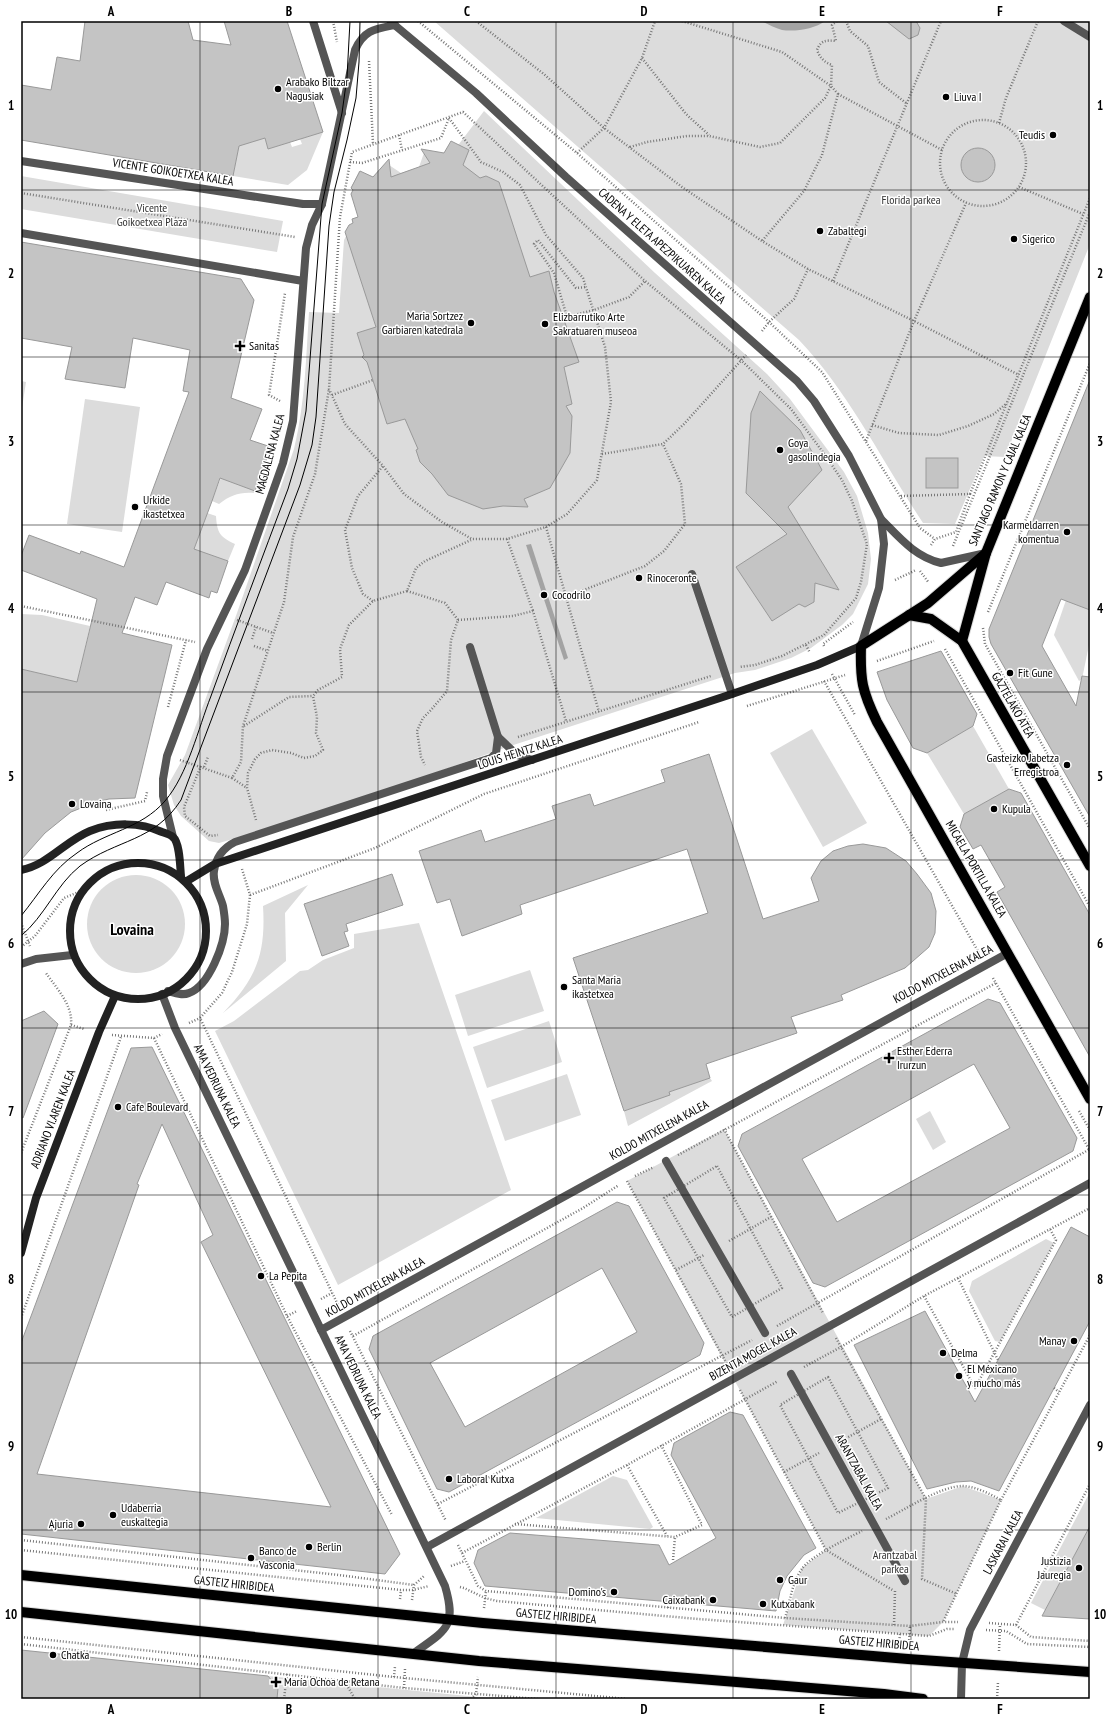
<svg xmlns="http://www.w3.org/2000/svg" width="1111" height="1720" viewBox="0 0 1111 1720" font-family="'PT Sans Narrow',sans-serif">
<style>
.green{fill:#dcdcdc}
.water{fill:#a3a3a3}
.building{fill:#c4c4c4;stroke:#999;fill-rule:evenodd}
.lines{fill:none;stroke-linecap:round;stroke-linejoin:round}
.primary-casing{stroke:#dbdbdb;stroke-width:12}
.path{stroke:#777;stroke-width:2.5;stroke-dasharray:1 2;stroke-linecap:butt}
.lane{stroke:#555;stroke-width:8}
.street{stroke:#555;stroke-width:8}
.secondary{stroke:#222;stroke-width:8}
.primary{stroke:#000;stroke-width:10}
.tram{stroke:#000;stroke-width:1}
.grid{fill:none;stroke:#000;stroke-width:1;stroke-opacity:0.55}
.poi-dot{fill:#000;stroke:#fff;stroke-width:1.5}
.labels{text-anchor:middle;stroke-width:3;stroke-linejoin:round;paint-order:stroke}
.poi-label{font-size:12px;fill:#000;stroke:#fff;text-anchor:start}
.street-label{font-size:12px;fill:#000;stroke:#fff}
.park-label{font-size:12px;fill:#333;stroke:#fff}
.district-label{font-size:16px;font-weight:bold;fill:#000;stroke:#fff}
.neatline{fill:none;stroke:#000;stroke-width:1.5}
.grid-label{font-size:13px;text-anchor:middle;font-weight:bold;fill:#000}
</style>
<rect width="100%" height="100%" fill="#fff"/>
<g class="green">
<path d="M434 21H1090V244L1005 457 984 456 955 524 923 523C882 461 850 394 799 340Z"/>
<path d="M484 111 655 273 767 374 790 399 844 472 857 496 868 533 871 559 868 584 853 614 842 625 811 648 791 658 755 670 735 673 507 747 418 779 254 833 219 843 209 841 181 816 174 805 168 785 185 755 237 613 294 449C305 404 306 358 309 312L339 313 344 240 353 223 352 219 358 217 351 194 353 190 351 188 359 171 364 173 365 175 371 179 386 163 401 173 419 167 425 150 447 155 451 142 457 145 459 144Z"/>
<polygon points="323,132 307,170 288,185 233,176 239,145 259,137 265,138 268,149 290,142 292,147 302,144 300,139"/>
<polygon points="21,176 283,221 277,252 21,209"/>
<polygon points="21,381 26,382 21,414"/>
<polygon points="85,399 140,407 122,532 67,524"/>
<path d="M223 472 229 481 255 491 254 493C239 492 231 495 219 504L212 501Z"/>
<path d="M207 513 216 516C217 533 220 537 235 544L228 561 194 549Z"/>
<polygon points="1066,600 1090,610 1090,640 1082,679 1079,681 1054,635"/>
<polygon points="21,614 42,615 90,626 77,682 21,669"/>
<polygon points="973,726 1009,789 964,814 927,753"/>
<polygon points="812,729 867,823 823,847 770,753"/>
<circle cx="136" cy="924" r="49"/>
<path d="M308 885 285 913 286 961 223 1013C256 979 266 954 263 906Z"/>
<polygon points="419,923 511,1190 338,1285 215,1031 234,1021 300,971 308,970 323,960 354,948 354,934"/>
<polygon points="530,970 544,1011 468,1036 455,995"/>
<polygon points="549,1021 562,1062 487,1088 473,1047"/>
<polygon points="567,1074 581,1115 505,1141 491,1100"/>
<polygon points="710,1078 712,1081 628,1126 624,1111 670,1095 669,1092"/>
<polygon points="930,1111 946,1142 933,1150 916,1119"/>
<polygon points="724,1129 926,1499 963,1486 1001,1500 943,1622 929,1636 783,1625 802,1568 826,1550 627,1181"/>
<polygon points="1046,1239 1054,1243 1000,1342 995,1341 969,1291 972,1281"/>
<polygon points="613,1476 627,1480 653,1527 650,1529 536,1518"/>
<polygon points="1090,1492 1090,1526 1045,1610 1031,1603"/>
<polygon points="268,1676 497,1699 277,1699 278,1688"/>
</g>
<g class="water">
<path d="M761 21H825C815 29 795 32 782 30 775 28 768 24 761 21Z"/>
<polygon points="531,544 568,658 564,660 526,545"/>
</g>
<g class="building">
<polygon points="85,21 188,21 193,40 231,45 224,21 287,21 323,132 268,149 265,138 239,146 233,176 21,140 21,85 51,90 57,57 80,61"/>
<polygon points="886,21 916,21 920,28 918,35 909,39"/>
<polygon points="451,141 469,150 463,165 480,178 486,176 499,182 530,277 549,271 554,292 579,362 564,367 572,404 566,406 572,416 570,453 550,488 524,499 528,507 503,506 483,509 448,495 432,474 420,462 416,450 418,449 405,419 387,424 367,362 362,357 364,355 357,333 376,327 345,232 349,225 353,223 352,219 358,217 351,194 353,190 351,188 360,171 373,177 389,159 391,177 430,163 421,149 444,153"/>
<circle cx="978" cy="165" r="17"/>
<polygon points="21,242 241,279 254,300 231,398 262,409 250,440 271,447 255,491 220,478 212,501 194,549 228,561 217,593 211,591 209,598 166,582 157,605 135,597 122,633 172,645 135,798 109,799 96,802 71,812 45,833 21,860 21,669 77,682 97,599 21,570 21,556 29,535 80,554 81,551 124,567 189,392 183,391 190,350 133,338 125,388 65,379 72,347 21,338"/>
<polygon points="1089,382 1090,610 1061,599 1042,646 1076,706 1082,676 1090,677 1090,817 991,644 989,637 989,629"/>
<polygon points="760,391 800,430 822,470 788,507 839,590 815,583 814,602 805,607 799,604 772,621 736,567 787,534 746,493 751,413"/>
<rect x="926" y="458" width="32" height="30"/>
<polygon points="941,651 977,714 973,726 927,753 913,748 887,700 877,672"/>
<polygon points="709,754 763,919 819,901 811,878 821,861 833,851 848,846 863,844 886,848 906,861 917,874 931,893 936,911 935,933 929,947 905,968 841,995 843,1000 791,1017 797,1033 706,1064 710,1078 669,1092 670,1095 624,1111 573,958 708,913 687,849 520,905 522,914 462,936 450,899 437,903 419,851 481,830 485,842 556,819 552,806 590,794 594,806 665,782 661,770"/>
<polygon points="1009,789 1021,793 1090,915 1090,1057 997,892 1005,887 981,845 973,849 960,827 964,814"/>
<polygon points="392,874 403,905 346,924 348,931 344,932 349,946 322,956 304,904"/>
<path d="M988 999 1000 1003 1077 1138 1073 1151 825 1287 813 1283 738 1146 742 1134ZM974 1064 1010 1128 837 1222 802 1159Z"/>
<polygon points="44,1011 58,1024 23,1118 21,1117 21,1021"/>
<path d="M152 1047 400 1554 385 1574 21 1534V1343L131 1048ZM162 1124 213 1235 201 1242 331 1507 37 1474 139 1185 137 1184Z"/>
<path d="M617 1202 629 1206 704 1343 700 1355 449 1492 437 1489 369 1349 373 1336ZM602 1268 637 1332 465 1427 430 1363Z"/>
<polygon points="1071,1227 1090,1237 1090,1321 999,1491 971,1481 956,1482 927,1489 854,1345 925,1311 975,1402"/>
<polygon points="730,1412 743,1415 816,1548 804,1555 787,1576 780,1591 776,1611 485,1586 474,1563 478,1550 510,1533 659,1545 669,1565 716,1538 671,1455 674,1443"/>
<polygon points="1090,1526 1090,1619 1042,1616"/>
<polygon points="21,1650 268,1676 278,1688 277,1699 21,1699"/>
</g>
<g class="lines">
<defs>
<g id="primary">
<path d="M1090 297 986 553 928 603 861 646C860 680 862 691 877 722L1090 1099"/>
<polyline points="909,615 931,619 962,641 1090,866"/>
<polyline points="962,641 986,553"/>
<polyline points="21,1575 483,1623 908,1659 1090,1672"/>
<polyline points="21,1612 479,1661 884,1694 923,1699"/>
</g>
</defs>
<use href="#primary" class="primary-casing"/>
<g class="path">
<polyline points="333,21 337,42"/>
<polyline points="418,21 577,153 769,322 822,372 920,528 935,539"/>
<polyline points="476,21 545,75 604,128 629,147 682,187 762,241 808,269 914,321 1019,375"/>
<polyline points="682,21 782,52 831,86 838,94 822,155 804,191 762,241"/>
<polyline points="846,21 850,31 868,46 879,82 906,103"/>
<polyline points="642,58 686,114 709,135"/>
<polyline points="369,61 373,144"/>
<polyline points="838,94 942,150"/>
<polyline points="449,118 481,162 503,172 520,185 546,235 583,278 605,347 611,402 597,480 567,514 546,527 507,539 472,539 442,522 404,494 383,466 345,424 329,389 340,217 352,152 463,112 645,281 742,361 791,409 825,455 842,480 852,501 867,544 861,582 856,598 824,635 782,656 755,665 739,667"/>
<circle cx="983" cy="163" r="43"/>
<polyline points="999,123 1006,98 1038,21"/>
<polyline points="399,135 402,150"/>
<path d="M630 147 647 142 687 136H709L760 147 780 143 825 98 831 86 832 65C824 62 820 58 817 50 821 40 826 40 836 41L832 25 837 21"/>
<polyline points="577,153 604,128 642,58 655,21"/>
<polyline points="350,162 362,163 441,138 449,118"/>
<polyline points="1019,187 1083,214"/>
<polyline points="21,193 295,237"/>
<polyline points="833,281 941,21"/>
<polyline points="567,317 554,273 534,244 538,240 576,288 586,287"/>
<polyline points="563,318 594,310 629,297 645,281"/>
<polyline points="762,331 769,322 794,299 808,269"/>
<polyline points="332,395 373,380"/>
<polyline points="280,401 269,395 285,293"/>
<polyline points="872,425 899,433 939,435 968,426 994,414 1007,403"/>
<polyline points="866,441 914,321 966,203"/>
<polyline points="602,454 663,444 684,424 746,355"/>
<polyline points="970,494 1090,198"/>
<polyline points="901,496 970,494 956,532 935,539 931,545"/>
<polyline points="546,527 599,712"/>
<polyline points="507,539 533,611"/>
<polyline points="953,546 1090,212"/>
<polyline points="920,571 929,583"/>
<polyline points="895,580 916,570"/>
<polyline points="407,591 445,603 458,620 451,640 447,691 431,710 423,718 417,731 421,757 425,765"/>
<polyline points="566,597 645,566 664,551 685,524 681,484 663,444"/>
<polyline points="373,601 363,594 352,568 345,530 358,496 383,466"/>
<polyline points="21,606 195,642"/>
<polyline points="988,612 1090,363"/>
<polyline points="237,620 273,633"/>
<polyline points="458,620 513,616 533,611 566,721"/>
<polyline points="983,628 985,644 1090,829"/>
<polyline points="252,639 256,627"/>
<polyline points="806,645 810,653"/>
<polyline points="254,646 268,651"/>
<polyline points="824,646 823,644 853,622"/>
<polyline points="945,649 1090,907"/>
<polyline points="877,661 934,641"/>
<polyline points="832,674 855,715"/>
<polyline points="824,681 979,953"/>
<polyline points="747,706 845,675"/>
<polyline points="168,707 186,640"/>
<polyline points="244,726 289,697 313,696"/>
<polyline points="518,737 711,676"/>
<polyline points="180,760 232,778 241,762 243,726 284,602 293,537 315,474 329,389"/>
<polyline points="201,766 184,807 185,816 210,836 218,835"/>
<polyline points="204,767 208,757"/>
<polyline points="232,778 247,788"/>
<polyline points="106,810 145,801 147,792"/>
<polyline points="256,820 247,788 248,773 255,759 261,753 272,750 291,753 304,758 315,756 323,750 316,733 317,717 313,696 318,690 342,677 340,649 349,625 373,601 407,591 416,568 425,561 471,540"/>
<polyline points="242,869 250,895 247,924 232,972 222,993 200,1018 338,1305"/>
<polyline points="250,895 375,848 484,794 699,722"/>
<polyline points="21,923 30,946"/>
<polyline points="21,947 35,936 64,898 86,889"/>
<polyline points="993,978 1090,1151"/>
<polyline points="189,1023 200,1018"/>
<polyline points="71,1025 84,1029"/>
<polyline points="112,1035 154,1038 162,1034"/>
<polyline points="154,1038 287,1316 392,1515"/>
<polyline points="1079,1111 1090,1130"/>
<polyline points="724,1129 823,1313"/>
<path d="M21 1153 71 1025C73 1005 57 989 46 973"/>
<polyline points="678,1155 996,983"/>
<polygon points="717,1166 782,1288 732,1317 664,1198"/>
<polyline points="635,1176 654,1167"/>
<polyline points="627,1181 728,1366"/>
<polyline points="729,1241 771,1217"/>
<polyline points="676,1270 704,1255"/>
<polyline points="958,1278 998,1360"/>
<polyline points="924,1296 975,1388 1056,1240 1050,1229"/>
<polyline points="321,1299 332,1293"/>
<polyline points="287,1316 297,1311"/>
<polyline points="21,1318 121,1037"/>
<polyline points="777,1326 1090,1149"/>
<polyline points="350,1331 446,1521"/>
<polyline points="353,1336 583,1208 619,1185"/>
<polyline points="836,1338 926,1499 922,1579 957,1594"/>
<polyline points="804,1367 841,1347 924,1296 1090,1208"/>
<polygon points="828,1377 888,1488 838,1513 780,1405"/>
<polyline points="1054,1388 1059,1392"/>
<polyline points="740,1390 826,1550 894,1591"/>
<polyline points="843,1440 881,1419"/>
<polyline points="627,1465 667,1536"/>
<polyline points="784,1472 819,1453"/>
<polyline points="1001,1500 1090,1335"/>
<polyline points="438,1504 752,1340"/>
<path d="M886 1519C906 1509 941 1486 963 1486 977 1487 990 1494 1001 1500L943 1622"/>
<polyline points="515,1524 675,1537 702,1525 661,1445"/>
<polyline points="21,1540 339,1575 414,1585"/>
<polyline points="458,1545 478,1586 486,1591 785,1618 910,1626 943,1622 958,1622"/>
<polyline points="21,1550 401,1590 413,1590 429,1586"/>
<polyline points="462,1553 627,1465 778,1381"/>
<polyline points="673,1560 675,1537"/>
<polyline points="451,1566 465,1561"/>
<polyline points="460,1587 464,1588 485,1598 497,1601 698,1619 929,1636 947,1629 955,1629"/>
<polyline points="400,1599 401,1590"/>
<polyline points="412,1600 414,1585 424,1576"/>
<polyline points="484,1608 486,1591"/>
<polyline points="668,1608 668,1602"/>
<path d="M785 1618C790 1602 792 1582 802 1569 809 1557 848 1538 862 1531"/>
<polyline points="989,1623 1016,1625 1031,1637 1090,1641"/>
<polyline points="894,1625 895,1591"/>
<polyline points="1016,1625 1090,1484"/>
<polyline points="986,1630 1006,1631 1027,1644 1090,1647"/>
<polyline points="21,1637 394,1677 627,1699"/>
<polyline points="909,1643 910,1626"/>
<polyline points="21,1644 404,1688 538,1699"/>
<polyline points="899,1644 900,1634"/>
<polyline points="999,1651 1000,1624"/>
<polyline points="394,1677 395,1666"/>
<polyline points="345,1682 355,1699"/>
<polyline points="404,1688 405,1669"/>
<polyline points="284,1699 287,1674"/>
<polyline points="471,1699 476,1694 478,1677"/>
<polyline points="997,1699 998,1682"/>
</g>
<g class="lane">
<polyline points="692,574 732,694"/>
<polyline points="470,647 498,737 517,755 532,760"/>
<path d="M168 991C175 993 182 996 189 993 209 986 225 944 225 924 225 919 224 912 223 906 220 895 212 883 214 871 216 857 223 848 235 842L491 758 496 753 498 737"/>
</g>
<g class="street">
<polyline points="313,21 342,113"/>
<polyline points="1064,21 1090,37"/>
<polyline points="391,22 476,93 566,177 797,381 814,401 849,456 881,519 884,544 879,588 861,646"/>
<polyline points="21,161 303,204 322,204"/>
<polyline points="21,233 303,281"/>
<path d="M881 519C899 537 915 557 941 563L986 553"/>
<path d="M173 837 163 796V779L167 756 207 649 245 570 283 463 293 421 306 248 312 225 322 204 355 50C364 30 375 29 395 25"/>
<polyline points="21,964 36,959 72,955"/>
<path d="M162 994 175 1028 445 1586C457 1627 446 1630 414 1653"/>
<polyline points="666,1161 765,1333"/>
<polyline points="321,1330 1008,953"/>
<polyline points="791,1374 905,1581"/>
<polyline points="427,1547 1090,1183"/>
<polyline points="961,1699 962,1663 970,1630 1090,1405"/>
</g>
<g class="secondary">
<circle cx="138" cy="931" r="68"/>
<path d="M21 870C48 865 65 841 90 831 113 822 140 822 162 832 165 833 171 835 173 837 180 843 180 867 181 876"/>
<polyline points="187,881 215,864 732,694 817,665 861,646"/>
<polyline points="21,1253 36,1198 99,1032 115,996"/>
</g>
<use href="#primary" class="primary"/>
<g class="tram">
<path d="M21 916C39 894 53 869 77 853 105 832 141 829 165 801 188 774 198 729 211 696 236 627 262 558 288 489L297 459 306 411 322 204 342 113 347 77 350 21"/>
<path d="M21 936C45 916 56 885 80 866 117 839 154 842 181 800L300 485 312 445 316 417 329 226 334 192 347 140 356 98 359 62 360 21"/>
</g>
</g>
<path class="grid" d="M200 21V1699M378 21V1699M556 21V1699M733 21V1699M911 21V1699M21 190H1090M21 357H1090M21 525H1090M21 692H1090M21 860H1090M21 1028H1090M21 1195H1090M21 1363H1090M21 1530H1090"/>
<g class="poi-dot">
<circle cx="278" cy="89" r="4"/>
<circle cx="946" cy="97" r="4"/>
<circle cx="1053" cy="135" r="4"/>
<circle cx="820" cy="231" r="4"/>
<circle cx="1014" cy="239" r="4"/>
<circle cx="471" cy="323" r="4"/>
<circle cx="545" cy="324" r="4"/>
<path d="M238 340h4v4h4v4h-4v4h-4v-4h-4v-4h4z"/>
<circle cx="780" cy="450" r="4"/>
<circle cx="135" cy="507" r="4"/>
<circle cx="1067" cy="532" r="4"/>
<circle cx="639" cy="578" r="4"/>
<circle cx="544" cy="595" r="4"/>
<circle cx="1010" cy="673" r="4"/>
<circle cx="1067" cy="765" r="4"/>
<circle cx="72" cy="804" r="4"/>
<circle cx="994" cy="809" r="4"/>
<circle cx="564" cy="987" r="4"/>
<path d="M887 1052h4v4h4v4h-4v4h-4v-4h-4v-4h4z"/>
<circle cx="118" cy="1107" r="4"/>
<circle cx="261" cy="1276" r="4"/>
<circle cx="1074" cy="1341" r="4"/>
<circle cx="943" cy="1353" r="4"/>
<circle cx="959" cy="1376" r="4"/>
<circle cx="449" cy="1479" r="4"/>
<circle cx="113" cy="1515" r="4"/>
<circle cx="81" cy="1524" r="4"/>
<circle cx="309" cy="1547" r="4"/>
<circle cx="251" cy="1558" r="4"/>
<circle cx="1079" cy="1568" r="4"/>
<circle cx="780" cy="1580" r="4"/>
<circle cx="614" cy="1592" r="4"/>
<circle cx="713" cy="1600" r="4"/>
<circle cx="763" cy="1604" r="4"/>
<circle cx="53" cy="1655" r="4"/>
<path d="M274 1676h4v4h4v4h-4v4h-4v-4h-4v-4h4z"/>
</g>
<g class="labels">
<g class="poi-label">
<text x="286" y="86">Arabako Biltzar<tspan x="286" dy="14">Nagusiak</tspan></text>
<text x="954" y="101">Liuva I</text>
<text x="1045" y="139" text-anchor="end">Teudis</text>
<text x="828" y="235">Zabaltegi</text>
<text x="1022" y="243">Sigerico</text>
<text x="463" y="320" text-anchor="end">Maria Sortzez<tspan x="463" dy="14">Garbiaren katedrala</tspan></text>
<text x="553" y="321">Elizbarrutiko Arte<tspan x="553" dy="14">Sakratuaren museoa</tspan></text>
<text x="249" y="350">Sanitas</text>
<text x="788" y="447">Goya<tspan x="788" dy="14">gasolindegia</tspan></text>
<text x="143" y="504">Urkide<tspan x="143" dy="14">ikastetxea</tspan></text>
<text x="1059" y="529" text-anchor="end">Karmeldarren<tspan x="1059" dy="14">komentua</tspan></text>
<text x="647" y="582">Rinoceronte</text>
<text x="552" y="599">Cocodrilo</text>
<text x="1018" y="677">Fit Gune</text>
<text x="1059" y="762" text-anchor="end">Gasteizko Jabetza<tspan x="1059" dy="14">Erregistroa</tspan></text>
<text x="80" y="808">Lovaina</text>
<text x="1002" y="813">Kupula</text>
<text x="572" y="984">Santa Maria<tspan x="572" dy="14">ikastetxea</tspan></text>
<text x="897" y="1055">Esther Ederra<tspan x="897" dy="14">Irurzun</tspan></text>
<text x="126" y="1111">Cafe Boulevard</text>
<text x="269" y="1280">La Pepita</text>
<text x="1066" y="1345" text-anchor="end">Manay</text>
<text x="951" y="1357">Delma</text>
<text x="967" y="1373">El Méxicano<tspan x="967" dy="14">y mucho más</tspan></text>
<text x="457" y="1483">Laboral Kutxa</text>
<text x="121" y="1512">Udaberria<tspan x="121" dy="14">euskaltegia</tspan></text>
<text x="73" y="1528" text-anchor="end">Ajuria</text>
<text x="317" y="1551">Berlin</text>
<text x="259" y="1555">Banco de<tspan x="259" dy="14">Vasconia</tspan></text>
<text x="1071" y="1565" text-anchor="end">Justizia<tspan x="1071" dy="14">Jauregia</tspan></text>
<text x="788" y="1584">Gaur</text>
<text x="606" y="1596" text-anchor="end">Domino's</text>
<text x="705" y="1604" text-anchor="end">Caixabank</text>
<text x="771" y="1608">Kutxabank</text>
<text x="61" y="1659">Chatka</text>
<text x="284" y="1686">María Ochoa de Retana</text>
</g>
<g class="street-label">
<text transform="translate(173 172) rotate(9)" y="4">VICENTE GOIKOETXEA KALEA</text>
<text transform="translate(662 246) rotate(42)" y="4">CADENA Y ELETA APEZPIKUAREN KALEA</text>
<text transform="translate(270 454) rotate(-75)" y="4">MAGDALENA KALEA</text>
<text transform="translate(1000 480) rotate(-67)" y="4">SANTIAGO RAMON Y CAJAL KALEA</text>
<text transform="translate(1013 705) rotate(60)" y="4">GAZTELAKO ATEA</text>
<text transform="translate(520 752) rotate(-18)" y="4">LOUIS HEINTZ KALEA</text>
<text transform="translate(976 869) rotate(60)" y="4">MICAELA PORTILLA KALEA</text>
<text transform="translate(943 974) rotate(-28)" y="4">KOLDO MITXELENA KALEA</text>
<text transform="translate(217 1086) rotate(64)" y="4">AMA VEDRUNA KALEA</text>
<text transform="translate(53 1119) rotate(-69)" y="4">ADRIANO VI.AREN KALEA</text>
<text transform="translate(659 1130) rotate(-29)" y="4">KOLDO MITXELENA KALEA</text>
<text transform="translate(375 1287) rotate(-29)" y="4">KOLDO MITXELENA KALEA</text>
<text transform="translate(753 1354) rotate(-29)" y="4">BIZENTA MOGEL KALEA</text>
<text transform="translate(358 1377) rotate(64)" y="4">AMA VEDRUNA KALEA</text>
<text transform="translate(859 1472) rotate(61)" y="4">ARANTZABAL KALEA</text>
<text transform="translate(1003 1542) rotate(-62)" y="4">LASKARAI KALEA</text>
<text transform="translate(234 1584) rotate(6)" y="4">GASTEIZ HIRIBIDEA</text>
<text transform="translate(556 1616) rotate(5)" y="4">GASTEIZ HIRIBIDEA</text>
<text transform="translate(879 1643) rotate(5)" y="4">GASTEIZ HIRIBIDEA</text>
</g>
<g class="park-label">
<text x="911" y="204">Florida parkea</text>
<text x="152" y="212">Vicente<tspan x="152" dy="14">Goikoetxea Plaza</tspan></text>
<text x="895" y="1559">Arantzabal<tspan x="895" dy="14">parkea</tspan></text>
</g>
<g class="district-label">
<text x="132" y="935">Lovaina</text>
</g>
</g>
<rect width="1111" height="1720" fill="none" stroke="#ffffff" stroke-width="44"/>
<rect x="22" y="22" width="1067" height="1676" class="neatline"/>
<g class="grid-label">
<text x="111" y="16">A</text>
<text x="289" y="16">B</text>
<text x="467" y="16">C</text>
<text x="644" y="16">D</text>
<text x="822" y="16">E</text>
<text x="1000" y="16">F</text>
<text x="11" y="110">1</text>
<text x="1100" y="110">1</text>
<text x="11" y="278">2</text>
<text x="1100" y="278">2</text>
<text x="11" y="446">3</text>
<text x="1100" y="446">3</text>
<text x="11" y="613">4</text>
<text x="1100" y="613">4</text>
<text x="11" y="781">5</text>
<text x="1100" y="781">5</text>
<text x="11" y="948">6</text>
<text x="1100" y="948">6</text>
<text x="11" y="1116">7</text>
<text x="1100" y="1116">7</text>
<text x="11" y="1284">8</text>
<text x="1100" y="1284">8</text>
<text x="11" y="1451">9</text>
<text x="1100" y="1451">9</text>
<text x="11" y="1619">10</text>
<text x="1100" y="1619">10</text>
<text x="111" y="1714">A</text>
<text x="289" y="1714">B</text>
<text x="467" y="1714">C</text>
<text x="644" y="1714">D</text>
<text x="822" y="1714">E</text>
<text x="1000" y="1714">F</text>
</g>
</svg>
